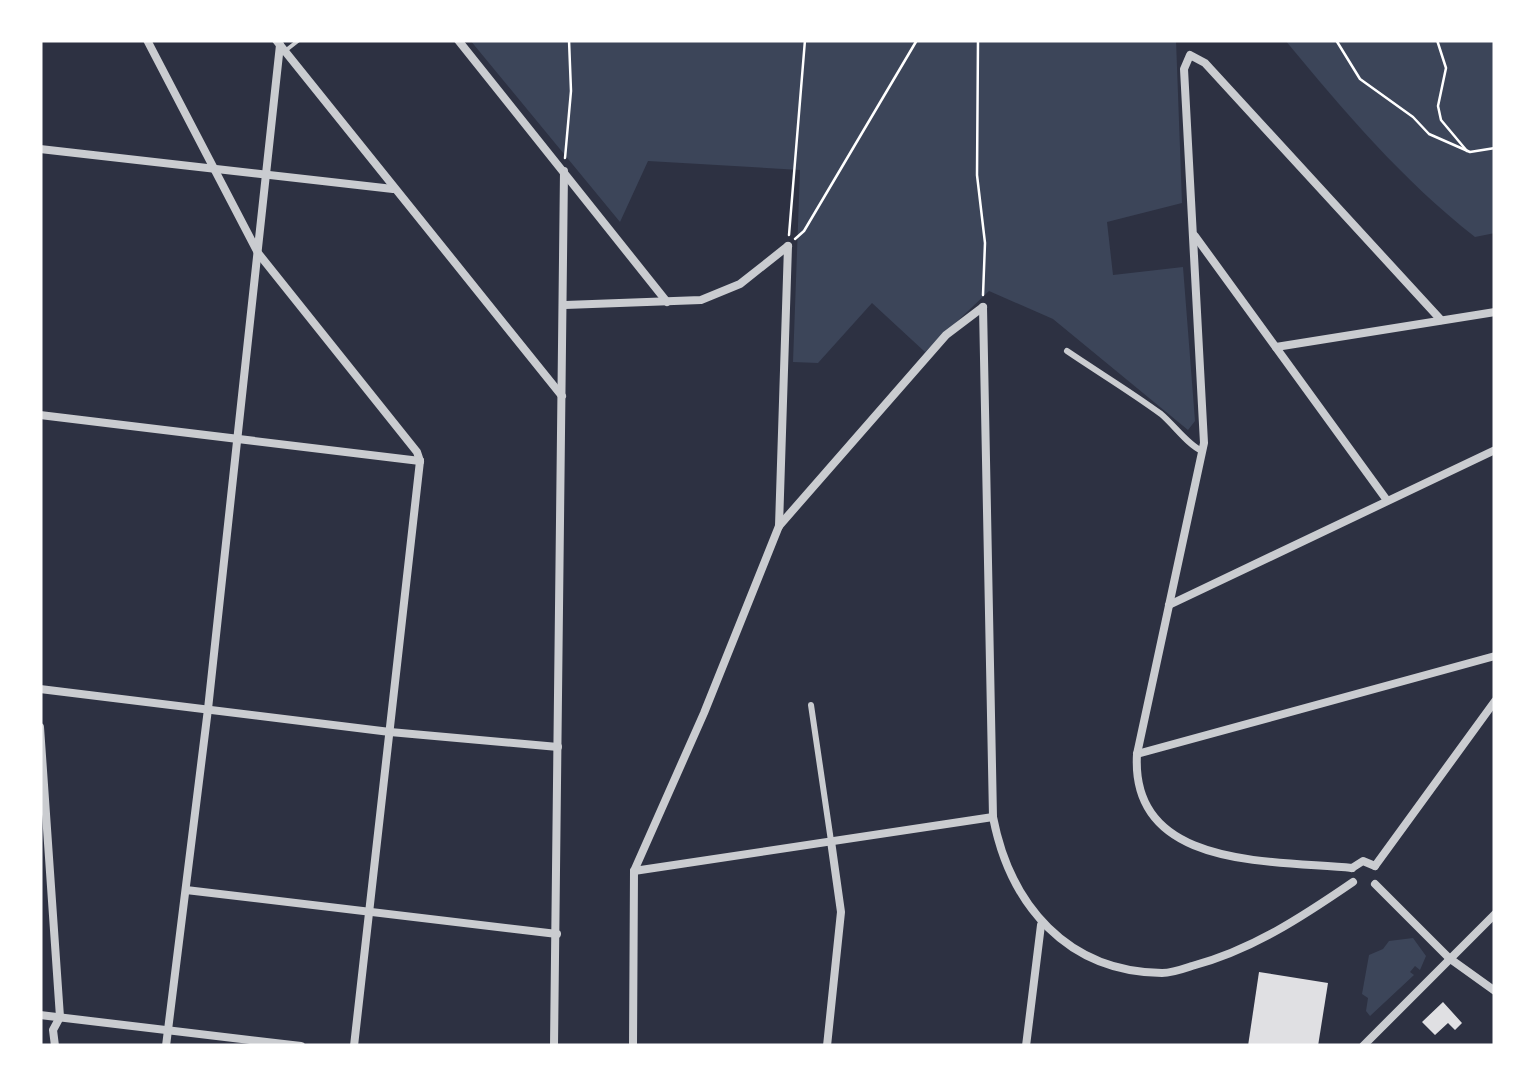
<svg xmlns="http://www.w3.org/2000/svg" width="1535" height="1086" viewBox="0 0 1535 1086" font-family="Manrope,sans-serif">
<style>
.green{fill:#3c4559}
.building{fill:#e0e0e3}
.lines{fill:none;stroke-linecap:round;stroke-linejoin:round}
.path{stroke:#fff;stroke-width:2.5}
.service{stroke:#caccd0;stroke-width:4}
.pedestrian{stroke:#caccd0;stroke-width:6}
.minor{stroke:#caccd0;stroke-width:8}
</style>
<rect width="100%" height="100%" fill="#2d3142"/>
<g class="green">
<polygon points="470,40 1176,40 1182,203 1107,222 1113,275 1183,267 1195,421 1188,430 1053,319 989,291 925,352 872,303 818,363 793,362 800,170 648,161 620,222"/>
<path d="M1285 40H1495V233L1475 237C1402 180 1344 111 1285 40Z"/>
<polygon points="1413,938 1426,956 1420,970 1415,966 1410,972 1414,975 1370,1016 1366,1011 1368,998 1362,994 1369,955 1383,949 1389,941"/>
</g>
<g class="building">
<polygon points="1259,972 1328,983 1318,1046 1248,1046"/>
<polygon points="1443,1002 1462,1023 1455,1030 1448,1023 1435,1035 1422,1022"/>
</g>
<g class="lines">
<g class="path">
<polyline points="978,40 977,175 985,243 983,295"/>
<polyline points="1336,40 1360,79 1413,117 1429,134 1470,152 1495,148"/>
<polyline points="1437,40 1446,68 1438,106 1441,120 1467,151"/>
<polyline points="565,158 571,91 569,40"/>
<polyline points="789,235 805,40"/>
<polyline points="795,239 804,231 917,40"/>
</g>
<polyline class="service" points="285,51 299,40"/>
<g class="pedestrian">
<path d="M1067 351C1098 372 1131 392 1161 414 1174 425 1188 445 1202 451"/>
<polyline points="811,705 831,841"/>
</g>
<g class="minor">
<polyline points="147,40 258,253 417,452 420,461"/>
<polyline points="276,40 562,396"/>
<polyline points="458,40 667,302"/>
<polyline points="40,149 393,189"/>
<polyline points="1195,236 1386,499"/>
<polyline points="565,305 701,300 740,284 788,246"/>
<path d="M983 307 993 817C1010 905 1067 972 1162 973 1172 973 1183 969 1192 966 1252 950 1302 917 1353 882"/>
<polyline points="1276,347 1495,312"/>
<polyline points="40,415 420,461"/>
<polyline points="779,526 788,246"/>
<polyline points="1169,605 1495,450"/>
<polyline points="40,689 390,732 558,747"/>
<polyline points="40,727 60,1017 53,1030 55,1046"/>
<polyline points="1137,754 1495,656"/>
<polyline points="1375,866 1495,701"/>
<path d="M1352 868C1272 860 1130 870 1137 754L1204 443 1184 69 1190 55 1205 63 1441 320"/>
<polyline points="1352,868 1363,861 1375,866"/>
<polyline points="634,871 993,817"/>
<polyline points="1375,884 1449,958 1495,991"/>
<polyline points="186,890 557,934"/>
<polyline points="40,1015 301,1046"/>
<polyline points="166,1046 208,709 280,45"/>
<polyline points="354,1046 420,461"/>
<polyline points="554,1046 564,171"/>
<polyline points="633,1046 634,871 704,713 779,526 946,335 983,307"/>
<polyline points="827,1046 841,912 831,841"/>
<polyline points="1026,1046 1041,925"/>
<polyline points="1363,1046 1495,914"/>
</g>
</g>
<rect width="1535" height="1086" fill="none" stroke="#ffffff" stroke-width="85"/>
</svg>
